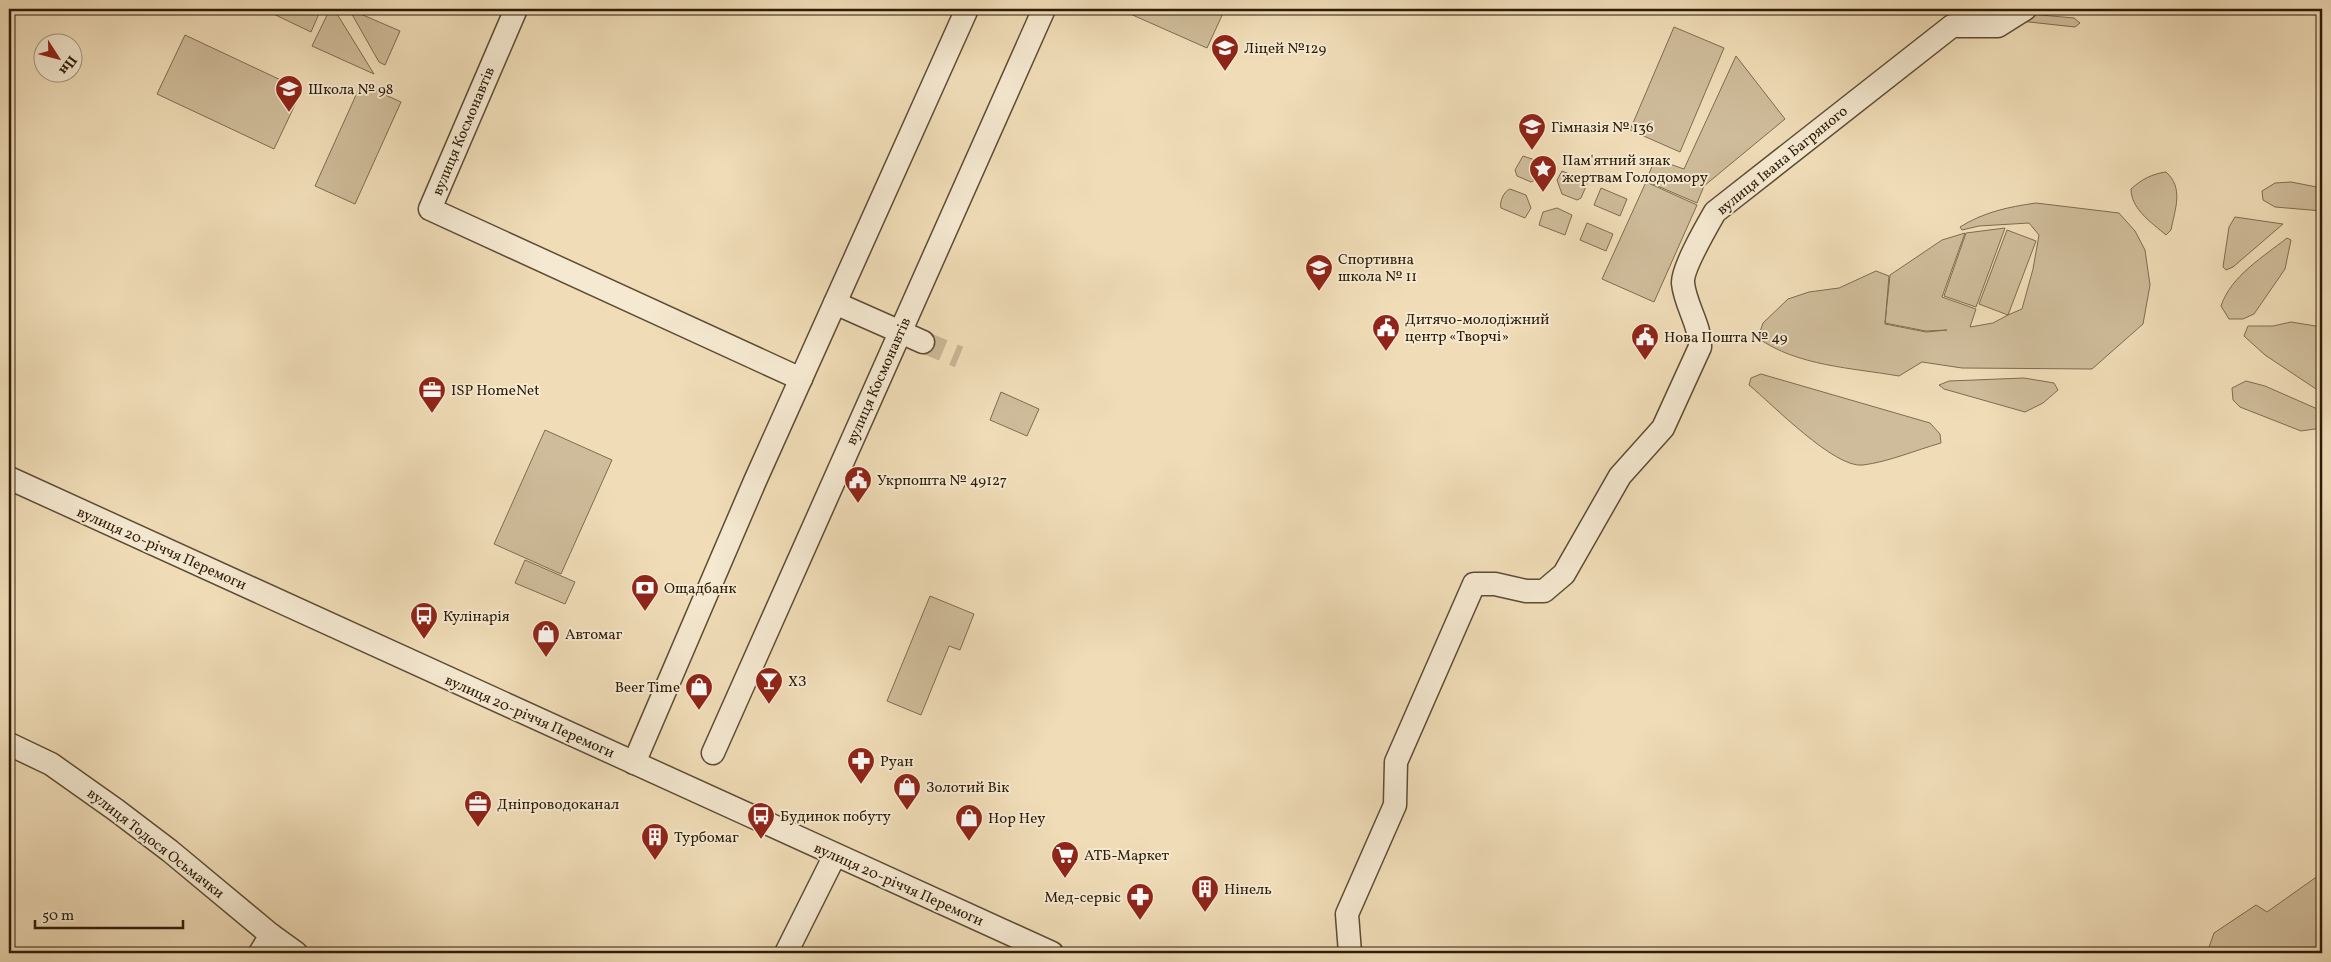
<svg xmlns="http://www.w3.org/2000/svg" width="2331" height="962" viewBox="0 0 2331 962" font-family="Vollkorn,serif">
<style>
.green{fill:#cfbc9a;stroke:#7e6c51}
.lines{fill:none;stroke-linecap:round;stroke-linejoin:round}
.minor-tunnel{stroke:#c9b695;stroke-width:22;stroke-dasharray:22 11;stroke-linecap:butt}
.minor-casing{stroke:#5e4c34;stroke-width:25}
.minor{stroke:#f5e9d1;stroke-width:22}
.labels{text-anchor:middle;stroke-width:4;stroke-linejoin:round;paint-order:stroke}
.poi-label{font-size:15px;fill:#2d1c08;stroke:#f5e9d1;text-anchor:start}
.street-label{font-size:15px;fill:#2d1c08;stroke:#f5e9d1}
</style>
<rect width="100%" height="100%" fill="#f0ddb8"/>
<filter id="stains"><feTurbulence type="fractalNoise" baseFrequency=".004" numOctaves="4"/><feColorMatrix values="0 0 0 0 .2 0 0 0 0 .09 0 0 0 0 .02 0 0 0 .5 -.17"/></filter>
<radialGradient id="worn" r=".72"><stop offset=".6" stop-color="#630" stop-opacity="0"/><stop offset="1" stop-color="#630" stop-opacity=".3"/></radialGradient>
<g class="green">
<polygon points="263,9 321,9 311,32"/>
<polygon points="330,9 334,9 374,74 312,46"/>
<polygon points="349,9 400,31 385,65 379,62"/>
<polygon points="1119,9 1225,9 1207,48"/>
<polygon points="2029,14 2074,18 2080,23 2075,27 2020,21"/>
<polygon points="1674,27 1724,48 1680,152 1630,130"/>
<polygon points="185,35 302,90 274,149 157,94"/>
<polygon points="1736,56 1785,119 1704,186 1697,203 1646,181 1655,159 1684,169"/>
<polygon points="361,84 401,102 355,204 315,186"/>
<polygon points="1523,156 1544,163 1547,170 1544,176 1531,182 1517,176 1515,170"/>
<polygon points="1562,171 1586,181 1587,184 1581,198 1577,200 1562,194 1557,180"/>
<path d="M2166 172C2184 188 2175 209 2171 230L2166 235C2152 223 2131 209 2131 189 2142 179 2152 174 2166 172Z"/>
<polygon points="1646,182 1697,205 1654,302 1602,279"/>
<polygon points="2291,182 2322,188 2322,211 2275,207 2263,200 2262,191 2275,183"/>
<polygon points="1601,188 1627,199 1620,216 1594,205"/>
<path d="M1510 189 1526 195 1531 208 1525 218 1501 208C1499 202 1504 191 1510 189Z"/>
<path d="M2036 203 2119 213 2135 231 2145 250 2150 285 2143 324 2092 369 1962 368 1922 362 1899 376C1853 368 1797 366 1758 338L1763 323 1788 299 1809 292 1839 288 1876 271 1889 276 1885 324 1926 332 1947 330 1926 331 1885 323 1890 275 1942 240 1965 233 1942 297 1976 309 1970 327 1993 323 2008 315 1979 304 2007 230 2036 241 2008 315 2022 309 2033 269 2039 235 2029 223 1979 226 1962 230 1960 227C1984 212 2008 207 2036 203Z"/>
<polygon points="1557,208 1572,215 1565,235 1539,225 1543,212"/>
<polygon points="2235,217 2283,224 2233,267 2226,270 2223,267 2229,227"/>
<polygon points="1587,223 1613,234 1606,251 1580,240"/>
<polygon points="2005,228 1976,307 1944,296 1966,233"/>
<path d="M2287 238 2291 240 2285 269 2254 314 2243 319H2229L2221 306C2231 276 2263 257 2287 238Z"/>
<polygon points="2291,322 2322,327 2322,393 2265,355 2244,336 2248,326 2273,326"/>
<path d="M1761 374 1930 423 1940 434 1941 443C1916 450 1888 462 1863 465 1835 469 1772 404 1749 385L1751 378Z"/>
<polygon points="2024,378 2054,383 2058,390 2043,403 2025,412 1944,389 1939,385 1949,381"/>
<polygon points="2246,381 2265,386 2322,411 2322,428 2301,431 2240,407 2233,400 2232,388"/>
<polygon points="1001,392 1039,409 1027,436 990,420"/>
<polygon points="545,430 612,460 561,574 494,544"/>
<polygon points="525,560 575,582 565,604 515,583"/>
<polygon points="930,596 974,614 960,650 949,646 921,715 887,701"/>
<polygon points="2322,873 2322,953 2207,953 2214,933 2256,905 2267,912"/>
</g>
<g class="lines">
<polyline class="minor-tunnel" points="923,342 959,357"/>
<defs>
<g id="minor">
<polyline points="516,9 430,209 801,379"/>
<polyline points="835,303 923,342"/>
<polyline points="9,478 1052,953"/>
<polyline points="9,744 51,764 116,810 170,851 271,935 296,953"/>
<polyline points="713,753 1044,9"/>
<polyline points="634,763 755,481 967,9"/>
<polyline points="260,953 271,935"/>
<polyline points="786,953 835,855"/>
<path d="M1350 953 1347 914 1395 805 1396 762 1474 584H1495L1526 591H1544L1564 574 1620 476 1663 428 1700 347C1701 326 1685 305 1683 283 1682 269 1707 226 1715 212L1952 26H1998L2025 9"/>
</g>
</defs>
<use href="#minor" class="minor-casing"/>
<use href="#minor" class="minor"/>
</g>
<defs>
<symbol id="school-pin" viewBox="-11 -11 22 30"><path d="M0 17L-7.5 6A9.5 9.5 0 1 1 7.5 6Z" fill="#8f2418" stroke="#f5e9d1"/><path d="M0-5L7-2L0 1L-7-2ZM-4 1L0 2.5L4 1V4Q0 6-4 4Z" fill="#fff"/></symbol>
<symbol id="sight-pin" viewBox="-11 -11 22 30"><path d="M0 17L-7.5 6A9.5 9.5 0 1 1 7.5 6Z" fill="#8f2418" stroke="#f5e9d1"/><path d="M0-6L1.8-2.2L6-1.7L2.9 1.2L3.7 5.4L0 3.3L-3.7 5.4L-2.9 1.2L-6-1.7L-1.8-2.2Z" fill="#fff"/></symbol>
<symbol id="civic-pin" viewBox="-11 -11 22 30"><path d="M0 17L-7.5 6A9.5 9.5 0 1 1 7.5 6Z" fill="#8f2418" stroke="#f5e9d1"/><path d="M-.6-6.5H3V-4.5H.6V-3L4-1V1h2V6H-6V1h2V-1L-.6-3ZM-1.2 2.5V6h2.4V2.5Z" fill="#fff"/></symbol>
<symbol id="office-pin" viewBox="-11 -11 22 30"><path d="M0 17L-7.5 6A9.5 9.5 0 1 1 7.5 6Z" fill="#8f2418" stroke="#f5e9d1"/><path d="M-6-3h4V-5.5h4V-3h4V5H-6ZM-1-4.5V-3h2v-1.5ZM-6 0V1H6V0Z" fill="#fff"/></symbol>
<symbol id="bank-pin" viewBox="-11 -11 22 30"><path d="M0 17L-7.5 6A9.5 9.5 0 1 1 7.5 6Z" fill="#8f2418" stroke="#f5e9d1"/><path d="M-6-4H6V4H-6ZM0-2.3a2.3 2.3 0 1 0 0 4.6a2.3 2.3 0 1 0 0-4.6Z" fill="#fff"/></symbol>
<symbol id="bus-pin" viewBox="-11 -11 22 30"><path d="M0 17L-7.5 6A9.5 9.5 0 1 1 7.5 6Z" fill="#8f2418" stroke="#f5e9d1"/><path d="M-5-6H5V4H4V6H2V4H-2V6H-4V4H-5ZM-3.5-4V0h7V-4ZM-3.5 1.2v1.5H-2V1.2ZM2 1.2v1.5H3.5V1.2Z" fill="#fff"/></symbol>
<symbol id="shop-pin" viewBox="-11 -11 22 30"><path d="M0 17L-7.5 6A9.5 9.5 0 1 1 7.5 6Z" fill="#8f2418" stroke="#f5e9d1"/><path d="M-5-2.5h2.3a2.7 3.5 0 0 1 5.4 0H5L5.5 6h-11ZM-1.5-2.5h3a1.5 2.3 0 0 0-3 0Z" fill="#fff"/></symbol>
<symbol id="bar-pin" viewBox="-11 -11 22 30"><path d="M0 17L-7.5 6A9.5 9.5 0 1 1 7.5 6Z" fill="#8f2418" stroke="#f5e9d1"/><path d="M-6-5H6L.8 .8V4.5H3.5V6h-7V4.5H-.8V.8Z" fill="#fff"/></symbol>
<symbol id="pharmacy-pin" viewBox="-11 -11 22 30"><path d="M0 17L-7.5 6A9.5 9.5 0 1 1 7.5 6Z" fill="#8f2418" stroke="#f5e9d1"/><path d="M-2-6h4v4h4v4h-4v4h-4v-4h-4v-4h4Z" fill="#fff"/></symbol>
<symbol id="building-pin" viewBox="-11 -11 22 30"><path d="M0 17L-7.5 6A9.5 9.5 0 1 1 7.5 6Z" fill="#8f2418" stroke="#f5e9d1"/><path d="M-4-6H4V6H1V3H-1V6H-4ZM-2.5-4.3h1.7v1.8h-1.7ZM.8-4.3h1.7v1.8H.8ZM-2.5-1h1.7V.8h-1.7ZM.8-1h1.7V.8H.8Z" fill="#fff"/></symbol>
<symbol id="supermarket-pin" viewBox="-11 -11 22 30"><path d="M0 17L-7.5 6A9.5 9.5 0 1 1 7.5 6Z" fill="#8f2418" stroke="#f5e9d1"/><path d="M-6-5.5h2.5l.6 2H6L4.5 2H-2.5L-4.4-4H-6ZM-1.5 3.2a1.3 1.3 0 1 0 .1 0ZM3 3.2a1.3 1.3 0 1 0 .1 0Z" fill="#fff"/></symbol>
</defs>
<g fill-rule="evenodd">
<use href="#school-pin" x="1209" y="32" width="32" height="43"/>
<use href="#school-pin" x="273" y="73" width="32" height="43"/>
<use href="#school-pin" x="1516" y="111" width="32" height="43"/>
<use href="#sight-pin" x="1527" y="153" width="32" height="43"/>
<use href="#school-pin" x="1303" y="252" width="32" height="43"/>
<use href="#civic-pin" x="1370" y="312" width="32" height="43"/>
<use href="#civic-pin" x="1629" y="321" width="32" height="43"/>
<use href="#office-pin" x="416" y="374" width="32" height="43"/>
<use href="#civic-pin" x="842" y="464" width="32" height="43"/>
<use href="#bank-pin" x="629" y="572" width="32" height="43"/>
<use href="#bus-pin" x="408" y="600" width="32" height="43"/>
<use href="#shop-pin" x="530" y="618" width="32" height="43"/>
<use href="#bar-pin" x="753" y="665" width="32" height="43"/>
<use href="#shop-pin" x="683" y="671" width="32" height="43"/>
<use href="#pharmacy-pin" x="845" y="745" width="32" height="43"/>
<use href="#shop-pin" x="891" y="771" width="32" height="43"/>
<use href="#office-pin" x="462" y="788" width="32" height="43"/>
<use href="#bus-pin" x="745" y="800" width="32" height="43"/>
<use href="#shop-pin" x="953" y="802" width="32" height="43"/>
<use href="#building-pin" x="639" y="821" width="32" height="43"/>
<use href="#supermarket-pin" x="1049" y="839" width="32" height="43"/>
<use href="#building-pin" x="1189" y="873" width="32" height="43"/>
<use href="#pharmacy-pin" x="1124" y="881" width="32" height="43"/>
</g>
<g class="labels">
<g class="poi-label">
<text x="1244" y="53">Ліцей №129</text>
<text x="308" y="94">Школа № 98</text>
<text x="1551" y="132">Гімназія № 136</text>
<text x="1562" y="165">Пам'ятний знак<tspan x="1562" dy="17">жертвам Голодомору</tspan></text>
<text x="1338" y="264">Спортивна<tspan x="1338" dy="17">школа № 11</tspan></text>
<text x="1405" y="324">Дитячо-молодіжний<tspan x="1405" dy="17">центр «Творчі»</tspan></text>
<text x="1664" y="342">Нова Пошта № 49</text>
<text x="451" y="395">ISP HomeNet</text>
<text x="877" y="485">Укрпошта № 49127</text>
<text x="664" y="593">Ощадбанк</text>
<text x="443" y="621">Кулінарія</text>
<text x="565" y="639">Автомаг</text>
<text x="788" y="686">ХЗ</text>
<text x="680" y="692" text-anchor="end">Beer Time</text>
<text x="880" y="766">Руан</text>
<text x="926" y="792">Золотий Вік</text>
<text x="497" y="809">Дніпроводоканал</text>
<text x="780" y="821">Будинок побуту</text>
<text x="988" y="823">Hop Hey</text>
<text x="674" y="842">Турбомаг</text>
<text x="1084" y="860">АТБ-Маркет</text>
<text x="1224" y="894">Нінель</text>
<text x="1121" y="902" text-anchor="end">Мед-сервіс</text>
</g>
<g class="street-label">
<text transform="translate(463 131) rotate(-67)" y="5">вулиця Космонавтів</text>
<text transform="translate(1782 160) rotate(-39)" y="5">вулиця Івана Багряного</text>
<text transform="translate(878 381) rotate(-66)" y="5">вулиця Космонавтів</text>
<text transform="translate(162 548) rotate(24)" y="5">вулиця 20-річчя Перемоги</text>
<text transform="translate(530 716) rotate(24)" y="5">вулиця 20-річчя Перемоги</text>
<text transform="translate(156 843) rotate(38)" y="5">вулиця Тодося Осьмачки</text>
<text transform="translate(899 884) rotate(24)" y="5">вулиця 20-річчя Перемоги</text>
</g>
</g>
<rect width="2331" height="962" fill="none" stroke="#f0ddb8" stroke-width="30"/>
<rect x="10" y="10" width="2311" height="942" fill="none" stroke="#2d1c08" stroke-width="2.5"/>
<rect x="15" y="15" width="2301" height="932" fill="none" stroke="#2d1c08"/>
<g transform="translate(58 58) rotate(126)"><circle r="24" fill="#f5e9d1" stroke="#a59781"/>
<path d="M0-4L9 19L0 12L-9 19Z" fill="#8f2418"/>
<text y="-8" font-size="14" font-weight="bold" text-anchor="middle" fill="#2d1c08">Пн</text>
</g>
<path d="M35 920v8h148v-8" fill="none" stroke="#2d1c08" stroke-width="2.5"/>
<text x="42" y="920" font-size="15" fill="#2d1c08" stroke="#f5e9d1" stroke-width="4" paint-order="stroke">50 m</text>
<rect width="100%" height="100%" filter="url(#stains)"/>
<rect width="100%" height="100%" fill="url(#worn)"/>
</svg>
